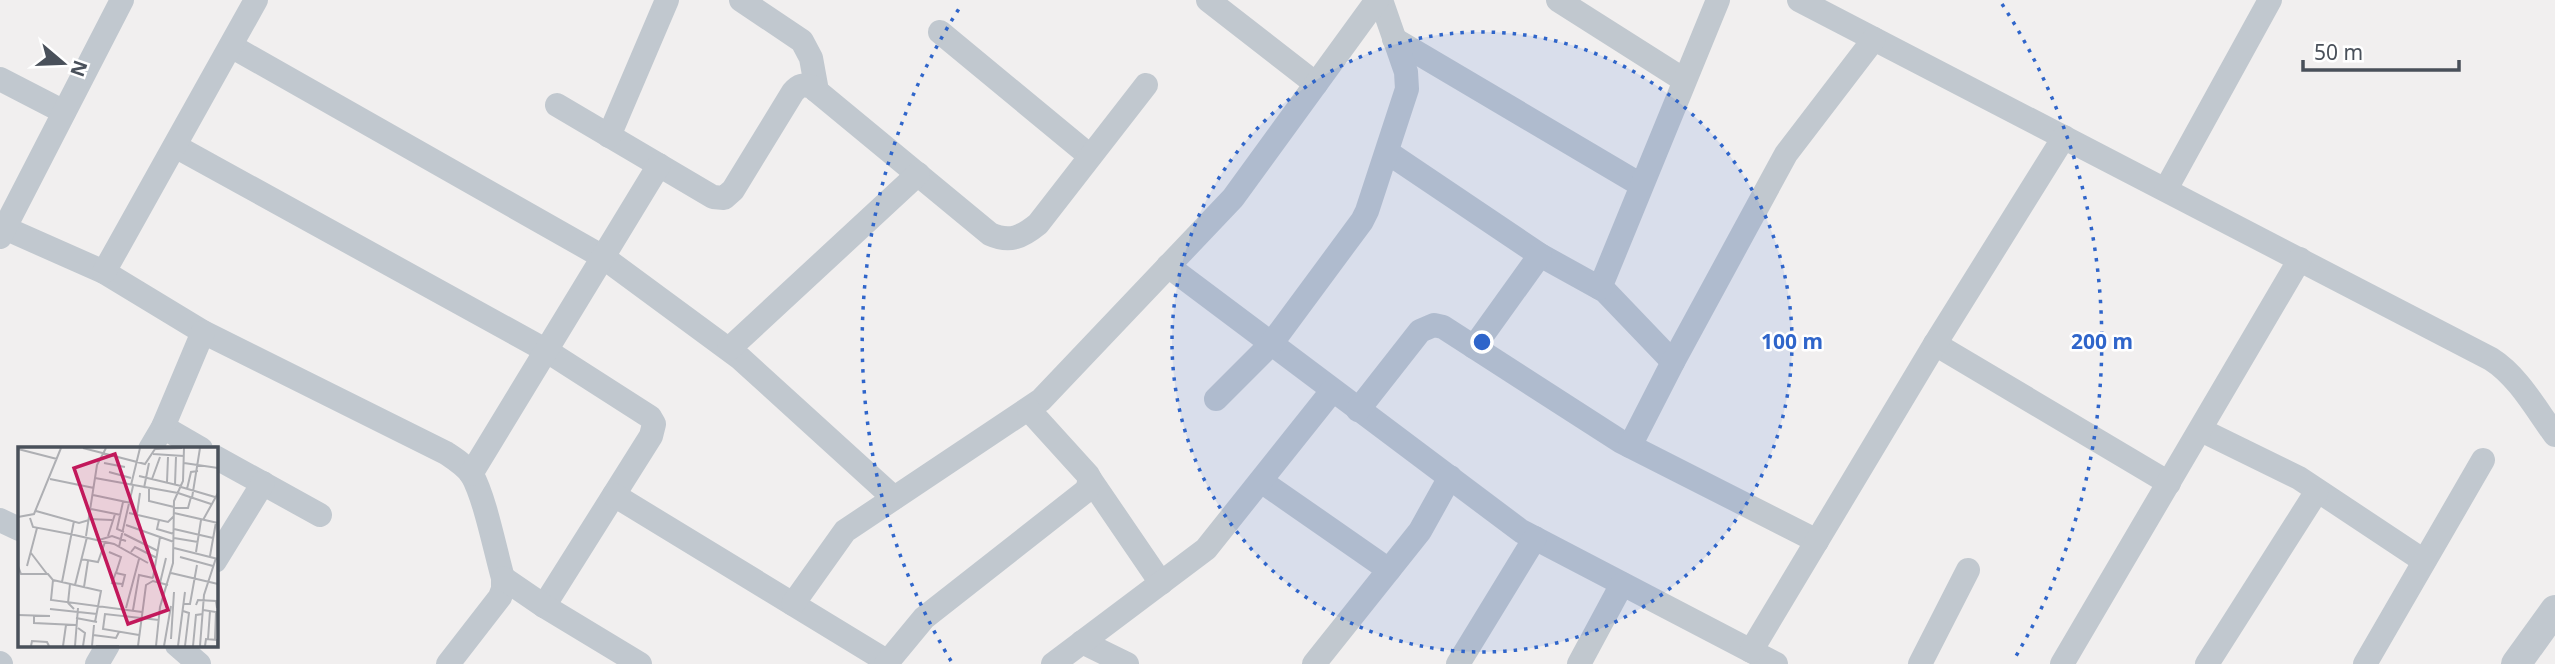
<svg xmlns="http://www.w3.org/2000/svg" width="2555" height="664" viewBox="0 0 2555 664" font-family="'Noto Sans',sans-serif">
<style>
.lines{fill:none;stroke-linecap:round;stroke-linejoin:round}
.minor{stroke:#c1c8cf;stroke-width:24}
.tertiary{stroke:#c1c8cf;stroke-width:30}
.ring{fill:none;stroke:#2f65ca;stroke-width:3.5;stroke-dasharray:3.5 7}
.inset-road{fill:none;stroke:#aeafb3;stroke-width:2}
.view{fill:#c2185b;fill-opacity:0.15;stroke:#c2185b;stroke-width:3.5}
.inset-edge{fill:none;stroke:#49505a;stroke-width:3.5}
.centre{fill:#2f65ca;stroke:#fff;stroke-width:3.5}
.ring-label{font-size:21px;text-anchor:middle;font-weight:bold;fill:#2f65ca;stroke:#fff;stroke-width:5;stroke-linejoin:round;paint-order:stroke}
</style>
<rect width="100%" height="100%" fill="#f1efef"/>
<g class="lines">
<g class="minor">
<polyline points="741,0 802,41 811,58 817,91"/>
<polyline points="1208,0 1316,84"/>
<polyline points="1558,0 1684,80"/>
<path d="M1799 0 2491 359C2518 376 2536 409 2555 435"/>
<polyline points="940,32 1090,156"/>
<polyline points="1394,39 1641,185"/>
<polyline points="231,46 603,257 740,358 894,498"/>
<polyline points="0,79 64,112"/>
<path d="M557 105 713 197 724 198 733 190 793 92C799 85 803 84 812 87L990 234C1010 243 1022 237 1038 224L1146 85"/>
<polyline points="609,136 667,0"/>
<polyline points="175,146 547,351 650,417 654,424 651,436 544,606"/>
<polyline points="1387,152 1540,255 1605,291 1673,362"/>
<polyline points="2166,189 2270,0"/>
<path d="M0 226 104 272 203 332 446 453C455 459 466 466 472 475 485 498 495 550 503 578V589L500 597 448 664"/>
<polyline points="0,237 122,0"/>
<polyline points="1168,266 1521,531 1776,664"/>
<polyline points="104,272 256,0"/>
<polyline points="1600,288 1718,0"/>
<polyline points="1935,344 2169,483"/>
<polyline points="1474,347 1540,255"/>
<polyline points="729,349 918,174"/>
<polyline points="1216,399 1271,344 1362,221 1367,211 1407,89 1406,72 1381,0"/>
<polyline points="1358,410 1420,331 1434,325 1443,327 1620,441 1817,541"/>
<polyline points="163,427 201,449"/>
<polyline points="2201,430 2299,478 2424,561"/>
<polyline points="1630,446 1673,362 1786,154 1874,39"/>
<polyline points="150,449 163,427 203,332"/>
<polyline points="215,457 320,515"/>
<polyline points="471,474 659,165"/>
<polyline points="1090,479 1161,583"/>
<polyline points="1261,481 1389,570"/>
<polyline points="614,495 888,662"/>
<polyline points="0,520 19,529"/>
<polyline points="215,561 263,483"/>
<polyline points="503,578 544,606 640,664"/>
<polyline points="793,604 845,531 1041,400 1233,198 1377,0"/>
<polyline points="1082,642 1127,664"/>
<polyline points="177,645 199,664"/>
<polyline points="1751,651 1935,344 2064,137"/>
<polyline points="0,663 1,664"/>
<polyline points="97,664 108,645"/>
<polyline points="886,664 924,618 1087,490 1090,479 1088,475 1029,410"/>
<polyline points="1053,664 1206,549 1332,391"/>
<polyline points="1314,664 1420,531 1450,477"/>
<polyline points="1458,664 1535,538"/>
<polyline points="1579,664 1622,584"/>
<polyline points="1920,664 1968,570"/>
<polyline points="2062,664 2300,259"/>
<polyline points="2207,664 2317,491"/>
<polyline points="2365,664 2483,460"/>
</g>
<polyline class="tertiary" points="2516,664 2555,610"/>
</g>
<circle cx="1482" cy="342" r="310" fill="#2f65ca" fill-opacity=".12"/>
<g class="ring">
<circle cx="1482" cy="342" r="310"/>
<path d="M951 661A620 620 0 0 1 962 4M2002 4A620 620 0 0 1 2013 661"/>
</g>
<g transform="translate(18 447)">
<rect width="200" height="200" fill="#f1efef"/>
<path class="inset-road" d="M65 1 127 17 137 2 164 1M0 2 39 12M135 7 166 9M86 16 107 20M166 16 200 21M91 25 113 31M121 29 163 39M77 31 160 46M32 32 76 41M134 32 142 10M149 35 150 10M157 37 158 10M113 38 122 1M163 40 197 50M126 41 131 16M131 42V54L156 60M169 42 173 25 180 24M160 46 193 57M75 48 113 56M174 51 182 1M105 55 99 82 106 85M156 61H170L173 50M73 62 103 68M18 64 61 76 71 73M111 66 150 75 156 69M156 66 200 76M119 67 122 46M0 70 16 67 43 1M12 71 15 80 52 87M71 72 94 73M141 73 139 82 156 87M185 73 200 46M108 78 156 95M156 82 195 91M52 87 96 97 130 116M106 87 140 104M68 89 79 18 88 1M90 89 97 67M156 91 180 95M81 93 94 89 108 94M101 100 115 39M156 101 200 112M91 105 103 110 98 126 107 128 104 140M113 105 117 100 139 111M178 105 183 73M13 106 29 127M192 109 198 75M162 110 195 119M63 112 80 115 87 95M0 119 3 127H30L35 133 33 153 124 165M9 119 19 81M98 125 94 136 105 137M153 126 200 137M135 131 142 90M35 133 83 144 77 175M44 135 56 74M142 136 148 111M52 137 50 156 56 162M57 138 69 90M66 140 70 114M166 157H172L179 118M178 158 180 153 198 154 199 161M108 161 121 112M32 162 79 167M115 163 121 128 135 131M185 163 198 165 197 192M165 164 171 166 167 199M0 168 32 169M16 169V176L58 178M58 171 79 175M60 181 67 186 65 199M75 188 98 191 101 185M121 188 85 182 87 167 141 173M153 192 156 145M190 192 192 164M13 199 14 194 29 195 31 199M45 199 48 178M57 199 60 161M74 199 76 178M78 199H101M120 199 128 138 135 134 150 138M138 199 142 160 155 116 156 54 165 34 166 1M146 199 153 159M160 199 167 145M175 199 178 168 185 167M182 199 186 148 198 111M187 199 188 192 199 193V199"/>
<path class="view" d="M97 7 150 163 110 177 56 21Z"/>
<rect width="200" height="200" class="inset-edge"/>
</g>
<circle cx="1482" cy="342" r="10" class="centre"/>
<g class="ring-label">
<text x="1792" y="349">100 m</text>
<text x="2102" y="349">200 m</text>
</g>
<g transform="translate(63 63) rotate(109)" stroke="#ffffff" stroke-width="5" paint-order="stroke">
<path d="M0-5L12 26L0 18L-12 26Z" fill="#49505a"/>
<text y="-10" font-size="19" font-weight="bold" text-anchor="middle" fill="#49505a">N</text>
</g>
<path d="M2303 60v10h156v-10" fill="none" stroke="#49505a" stroke-width="3.5"/>
<text x="2314" y="60" font-size="21" fill="#49505a" stroke="#ffffff" stroke-width="5" paint-order="stroke">50 m</text>
</svg>
